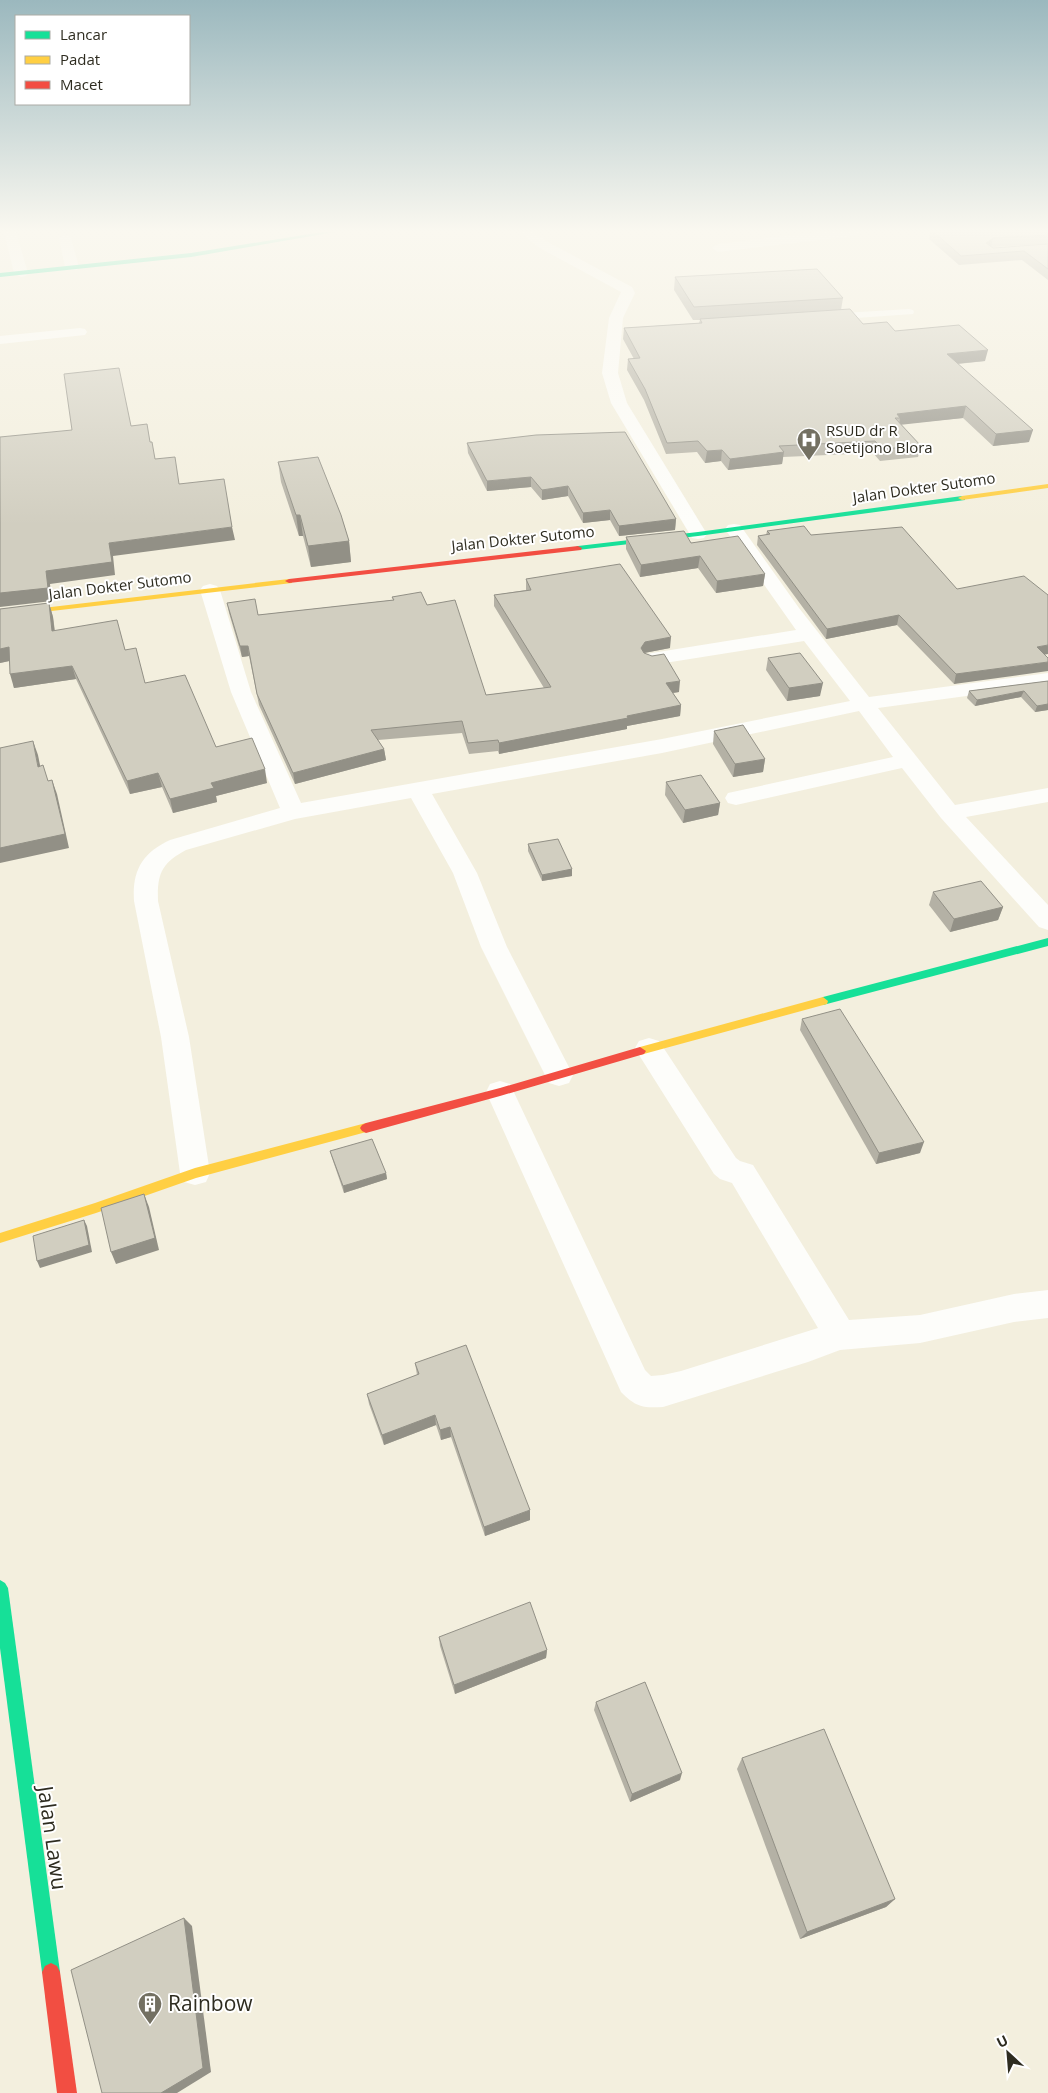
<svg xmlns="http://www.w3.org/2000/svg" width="1048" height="2093" viewBox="0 0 1048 2093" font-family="'Open Sans',sans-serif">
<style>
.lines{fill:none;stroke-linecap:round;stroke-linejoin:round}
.lane{fill:#fdfdfa;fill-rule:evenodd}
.street{fill:#fdfdfa;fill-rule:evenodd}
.fast{fill:#16e098;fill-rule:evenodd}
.slow{fill:#ffcf43;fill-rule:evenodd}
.jam{fill:#f24e42;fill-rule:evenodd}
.wall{fill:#b4b1a5}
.shaded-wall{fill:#929086}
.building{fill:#d1cec0;stroke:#929086}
.labels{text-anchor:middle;stroke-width:4;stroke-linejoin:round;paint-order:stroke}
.far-poi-label{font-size:15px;fill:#2e2c20;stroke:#fff;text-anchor:start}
.far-street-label{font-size:15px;fill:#2e2c20;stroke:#fff}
.near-street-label{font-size:21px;fill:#2e2c20;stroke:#fff}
.near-poi-label{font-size:21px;fill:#2e2c20;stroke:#fff;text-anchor:start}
</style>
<rect width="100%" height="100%" fill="#f3efde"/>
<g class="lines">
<polygon class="lane" points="909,309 913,310 914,312 913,314 827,320 822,317 827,314"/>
<g class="street">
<polygon points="4,232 16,232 28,273 26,276 21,277 14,273"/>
<polygon points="520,232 534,232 546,241 632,287 635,293 623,318 618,373 627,403 707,534 704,538 698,539 692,538 611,403 602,373 609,318 621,292 538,247"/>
<polygon points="819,232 860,232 854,236 718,252 712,248 718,244"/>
<polygon points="65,234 71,238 79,267 77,270 67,270 65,267 59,238"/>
<polygon points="80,328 85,329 87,332 85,335 0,344 0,336"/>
<path d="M734 524 740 525 799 608 869 697 1048 673V685L878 708 955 805 1048 788V802L966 817 1048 905V930L1039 927 941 818 902 768 736 805 728 803 725 798 728 793 893 757 859 711 662 753 432 794 477 873 507 947 573 1075 569 1083 559 1086 549 1083 481 947 453 873 411 798 295 819 186 850C162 863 157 873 158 901L189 1037 210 1173 206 1182 195 1185 184 1182 180 1173 161 1037 134 901C132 871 142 853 170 840L280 808 231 692 200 590 203 586 210 584 217 586 220 590 251 692 301 803 662 739 850 701 804 641 652 665 645 663 642 659 645 655 652 653 796 630 725 529 728 525Z"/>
<path d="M649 1038 659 1041 736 1158 740 1161 753 1165 849 1320 920 1315 1014 1294 1048 1290V1318L1014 1322 920 1343 840 1350 808 1362 663 1407C642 1408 636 1407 621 1392L486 1092 490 1084 500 1081 510 1084 645 1370 651 1376 663 1375 681 1371 818 1328 732 1183 720 1179 714 1174 639 1055 635 1048 639 1041Z"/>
</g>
<g class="fast">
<polygon points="322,232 335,232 191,257 0,277 0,273 191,253"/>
<polygon points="962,496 965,496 965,500 698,536 578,550 574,548 578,546 698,532"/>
<polygon points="1048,938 1048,946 823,1005 818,1001 823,997"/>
<polygon points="0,1580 5,1583 8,1588 60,1972 57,1978 51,1981 45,1978 42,1972 0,1648"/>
</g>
<g class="slow">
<polygon points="1048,484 1048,488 962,500 958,498 962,496"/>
<polygon points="289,579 292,579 292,583 0,617 0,613"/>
<polygon points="823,997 828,1001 827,1004 640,1055 634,1051 640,1047"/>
<polygon points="366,1123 370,1125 372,1128 370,1131 196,1178 96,1213 0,1243 0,1233 95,1203 195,1168"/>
</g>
<g class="jam">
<polygon points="578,546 582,548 581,550 289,583 285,581 289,579"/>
<polygon points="640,1047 646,1051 644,1054 500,1096 366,1133 362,1131 360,1128 362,1125 366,1123 500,1088"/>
<polygon points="51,1963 57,1966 60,1972 77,2093 57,2093 42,1972 45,1966"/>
</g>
</g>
<g class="wall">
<polygon points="930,232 1048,232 1048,244 992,247 993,248 1048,244 1048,280 1022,260 959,265 929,239"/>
<polygon points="675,277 843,298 841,310 863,324 895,331 985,361 958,364 1029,442 993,446 963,418 901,424 921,446 918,457 880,461 873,453 783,457 782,464 728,470 721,461 705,463 697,452 666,454 644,400 627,370 628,359 634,359 623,339 624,328 699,323 700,320 693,320 674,290"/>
<polygon points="467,443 676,519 675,530 619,536 610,520 583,523 568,496 542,500 531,487 487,491 468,453"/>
<polygon points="278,462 349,541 351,562 311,567 303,536 299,536 281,482"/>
<polygon points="767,531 811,535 957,589 1045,655 954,684 897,625 826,639 757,545 758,536 766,535"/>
<polygon points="626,537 691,543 765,574 763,586 716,593 698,568 640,577 626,549"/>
<polygon points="526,579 670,648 644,653 679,692 673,693 681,705 680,716 627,726 627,729 499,754 498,751 469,754 462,733 378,740 384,749 386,760 295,784 259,705 249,656 242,657 229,613 227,603 258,615 393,600 392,597 427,605 486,695 544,688 494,606 494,595 526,590"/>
<polygon points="49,603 53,617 55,631 125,650 145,683 216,747 267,783 216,796 217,802 173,813 162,787 130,794 76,679 14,688 9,661 0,663 0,609"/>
<polygon points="768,658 820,696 787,701 766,670"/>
<polygon points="1048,681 1048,710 1035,712 1021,697 975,706 967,698 969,691"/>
<polygon points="714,731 765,759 763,772 733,777 713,744"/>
<polygon points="666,782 720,803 718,815 683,823 665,795"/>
<polygon points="528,844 572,869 572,876 542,881 528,851"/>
<polygon points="933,892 1003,907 998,920 950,932 929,905"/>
<polygon points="802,1019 920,1153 876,1164 800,1030"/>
<polygon points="330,1151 386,1173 387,1179 344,1193 332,1158"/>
<polygon points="415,1363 530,1520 485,1536 451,1437 441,1440 436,1425 384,1445 369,1404 367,1394 417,1375"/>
<polygon points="439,1637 547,1650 546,1658 455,1694 440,1646"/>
<polygon points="596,1702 680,1780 630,1802 594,1710"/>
<polygon points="742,1758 895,1899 886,1907 800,1939 737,1769"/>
</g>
<g class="shaded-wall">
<polygon points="993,238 991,247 986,243"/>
<polygon points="988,350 985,361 944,365 947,354"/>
<polygon points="966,406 963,418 899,425 900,418 897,414"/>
<polygon points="1033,430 1029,442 993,446 996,434"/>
<polygon points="722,450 721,461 705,463 707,451"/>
<polygon points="784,452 782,464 728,470 730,459"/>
<polygon points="531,477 531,487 487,491 487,481"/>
<polygon points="568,486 568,496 542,500 542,490"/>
<polygon points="610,510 610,520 583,523 583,513"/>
<polygon points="296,515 300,515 303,536 299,536"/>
<polygon points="676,519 675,530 619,536 619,526"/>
<polygon points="232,527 235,540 113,556 115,575 50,584 52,601 0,607 0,593 46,571 109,543"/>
<polygon points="349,541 351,562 311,567 308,546"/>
<polygon points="700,556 698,568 640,577 641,565"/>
<polygon points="765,574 763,586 716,593 717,581"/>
<polygon points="49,603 53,617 56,645 52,631"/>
<polygon points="899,615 897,625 826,639 827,629"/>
<polygon points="671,637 670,648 644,653 641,648 645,642"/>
<polygon points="1048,645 1048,654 1034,657 1037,647"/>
<polygon points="240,646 248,646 249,656 242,657"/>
<polygon points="9,647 14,660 0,663 0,649"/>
<polygon points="1048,662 1048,671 954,684 956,674"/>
<polygon points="72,666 76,679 14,688 10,674"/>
<polygon points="680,681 679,692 665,694 666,683"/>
<polygon points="823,683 820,696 787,701 789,688"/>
<polygon points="1024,691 1021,697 975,706 977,700"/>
<polygon points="1048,704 1048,710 1035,712 1037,706"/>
<polygon points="681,705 680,716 627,726 627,729 499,754 499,743 627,716"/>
<polygon points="33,741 38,755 43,780 38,767"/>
<polygon points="384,749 386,760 295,784 293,773"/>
<polygon points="765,759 763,772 733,777 735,764"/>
<polygon points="265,769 267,783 216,796 217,802 173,813 170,799 211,783"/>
<polygon points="158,773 162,787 130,794 127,781"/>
<polygon points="52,780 57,794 69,848 0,863 0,848"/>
<polygon points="720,803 718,815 683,823 685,810"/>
<polygon points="572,869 572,876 542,881 542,875"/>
<polygon points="1003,907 998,920 950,932 954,919"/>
<polygon points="924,1142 920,1153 876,1164 879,1153"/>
<polygon points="386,1173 387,1179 344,1193 343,1186"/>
<polygon points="144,1194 149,1207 159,1250 116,1264 111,1252"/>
<polygon points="84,1220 87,1226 92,1252 40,1268 37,1261"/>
<polygon points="435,1415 436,1425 384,1445 382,1435"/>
<polygon points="450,1427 451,1437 441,1440 440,1430"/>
<polygon points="530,1510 530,1520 485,1536 484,1527"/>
<polygon points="547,1650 546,1658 455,1694 454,1685"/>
<polygon points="682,1773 680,1780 630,1802 632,1794"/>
<polygon points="895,1899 886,1907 800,1939 807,1932"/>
<polygon points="184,1918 192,1926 211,2072 177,2093 161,2093"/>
</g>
<g class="building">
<polygon points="934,232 1048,232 1048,235 993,238 986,243 993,248 1048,244 1048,269 1024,251 961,256"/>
<polygon points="817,269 843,298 694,307 675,277"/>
<polygon points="850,309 863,324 887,322 895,331 959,325 988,350 947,354 1033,430 996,434 966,406 897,414 900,418 895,418 921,446 882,449 875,441 779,446 784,452 730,459 722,450 707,451 698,441 667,443 645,389 628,359 640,358 624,328 702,323 700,319"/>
<polygon points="119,368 131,426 147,424 150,442 152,442 155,459 175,457 179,484 224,479 232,527 109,543 112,562 46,571 48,588 0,593 0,437 72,430 64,374"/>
<polygon points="625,432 676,519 619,526 610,510 583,513 568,486 542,490 531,477 487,481 467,443 536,435"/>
<polygon points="318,457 341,515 349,541 308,546 300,515 296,515 278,462"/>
<polygon points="804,526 811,535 902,527 957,589 1024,576 1048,595 1048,645 1037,647 1048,658 1048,662 956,674 899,615 827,629 758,536 770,534 767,531"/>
<polygon points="684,531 691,543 738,536 765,574 717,581 700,556 641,565 626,537"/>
<polygon points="620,564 671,637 645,642 641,648 644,653 652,656 664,654 680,681 666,683 681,705 627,716 628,718 499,743 498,740 468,743 462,721 371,730 384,749 293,773 257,694 248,646 240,646 227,603 255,599 258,615 394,600 392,597 421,592 427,605 455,600 486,695 551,687 494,595 531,590 526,579"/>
<polygon points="49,603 52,631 117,620 125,650 136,648 145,683 185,675 216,747 252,738 265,769 211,783 214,788 170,799 158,773 127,781 72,666 10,674 9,647 0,649 0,609"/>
<polygon points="800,653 823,683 789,688 768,658"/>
<polygon points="1048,681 1048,704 1037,706 1024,691 977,700 969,691"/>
<polygon points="743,725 765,759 735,764 714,731"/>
<polygon points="33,741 38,767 43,765 48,781 52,780 65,834 0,848 0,748"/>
<polygon points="701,775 720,803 685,810 666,782"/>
<polygon points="558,839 572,869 542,875 528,844"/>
<polygon points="981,881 1003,907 954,919 933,892"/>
<polygon points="840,1009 924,1142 879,1153 802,1019"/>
<polygon points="372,1139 386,1173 343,1186 330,1151"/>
<polygon points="144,1194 155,1238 111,1252 101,1208"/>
<polygon points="84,1220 89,1245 37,1261 33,1236"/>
<polygon points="466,1345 530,1510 484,1527 450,1427 440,1430 435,1415 382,1435 367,1394 419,1374 415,1363"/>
<polygon points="530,1602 547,1650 454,1685 439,1637"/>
<polygon points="645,1682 682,1773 632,1794 596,1702"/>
<polygon points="824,1729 895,1899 807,1932 742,1758"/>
<polygon points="184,1918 203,2068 161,2093 102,2093 71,1970"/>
</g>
<linearGradient id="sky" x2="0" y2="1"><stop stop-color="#9bb8be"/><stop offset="0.44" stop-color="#faf8f0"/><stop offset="1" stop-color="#faf8f0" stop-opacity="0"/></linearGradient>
<rect width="1048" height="525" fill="url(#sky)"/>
<defs>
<symbol id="hospital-pin" viewBox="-11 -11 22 30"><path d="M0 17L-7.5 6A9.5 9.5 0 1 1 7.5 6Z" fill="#737062" stroke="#fff"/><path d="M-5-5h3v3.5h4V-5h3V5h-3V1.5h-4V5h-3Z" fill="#fff"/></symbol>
<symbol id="building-pin" viewBox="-11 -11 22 30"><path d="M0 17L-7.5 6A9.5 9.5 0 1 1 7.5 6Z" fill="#737062" stroke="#fff"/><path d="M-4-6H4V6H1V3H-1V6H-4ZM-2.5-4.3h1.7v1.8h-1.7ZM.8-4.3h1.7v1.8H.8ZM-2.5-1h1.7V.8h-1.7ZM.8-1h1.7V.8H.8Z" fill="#fff"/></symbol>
</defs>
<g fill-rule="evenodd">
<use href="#hospital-pin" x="795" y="426" width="28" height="38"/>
<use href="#building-pin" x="136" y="1990" width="28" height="38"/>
</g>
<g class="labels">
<g class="far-poi-label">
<text x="826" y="436">RSUD dr R<tspan x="826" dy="17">Soetijono Blora</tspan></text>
</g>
<g class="far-street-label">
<text transform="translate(924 488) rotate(-8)" y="5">Jalan Dokter Sutomo</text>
<text transform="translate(523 539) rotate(-6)" y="5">Jalan Dokter Sutomo</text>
<text transform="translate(120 586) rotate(-7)" y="5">Jalan Dokter Sutomo</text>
</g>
<g class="near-street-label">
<text transform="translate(52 1838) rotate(82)" y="7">Jalan Lawu</text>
</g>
<g class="near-poi-label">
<text x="168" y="2011">Rainbow</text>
</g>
</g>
<rect x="15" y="15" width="175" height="90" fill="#ffffff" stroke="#ababa6"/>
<rect x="25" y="31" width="25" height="8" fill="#16e098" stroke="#ababa6"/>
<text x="60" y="40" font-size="15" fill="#2e2c20">Lancar</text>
<rect x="25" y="56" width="25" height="8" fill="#ffcf43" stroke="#ababa6"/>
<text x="60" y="65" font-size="15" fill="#2e2c20">Padat</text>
<rect x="25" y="81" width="25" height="8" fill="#f24e42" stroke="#ababa6"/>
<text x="60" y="90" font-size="15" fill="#2e2c20">Macet</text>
<g transform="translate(1008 2053) rotate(334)" stroke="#ffffff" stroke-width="4" paint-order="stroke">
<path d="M0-4L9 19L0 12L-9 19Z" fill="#2e2c20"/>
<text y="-8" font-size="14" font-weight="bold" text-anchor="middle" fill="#2e2c20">U</text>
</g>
</svg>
